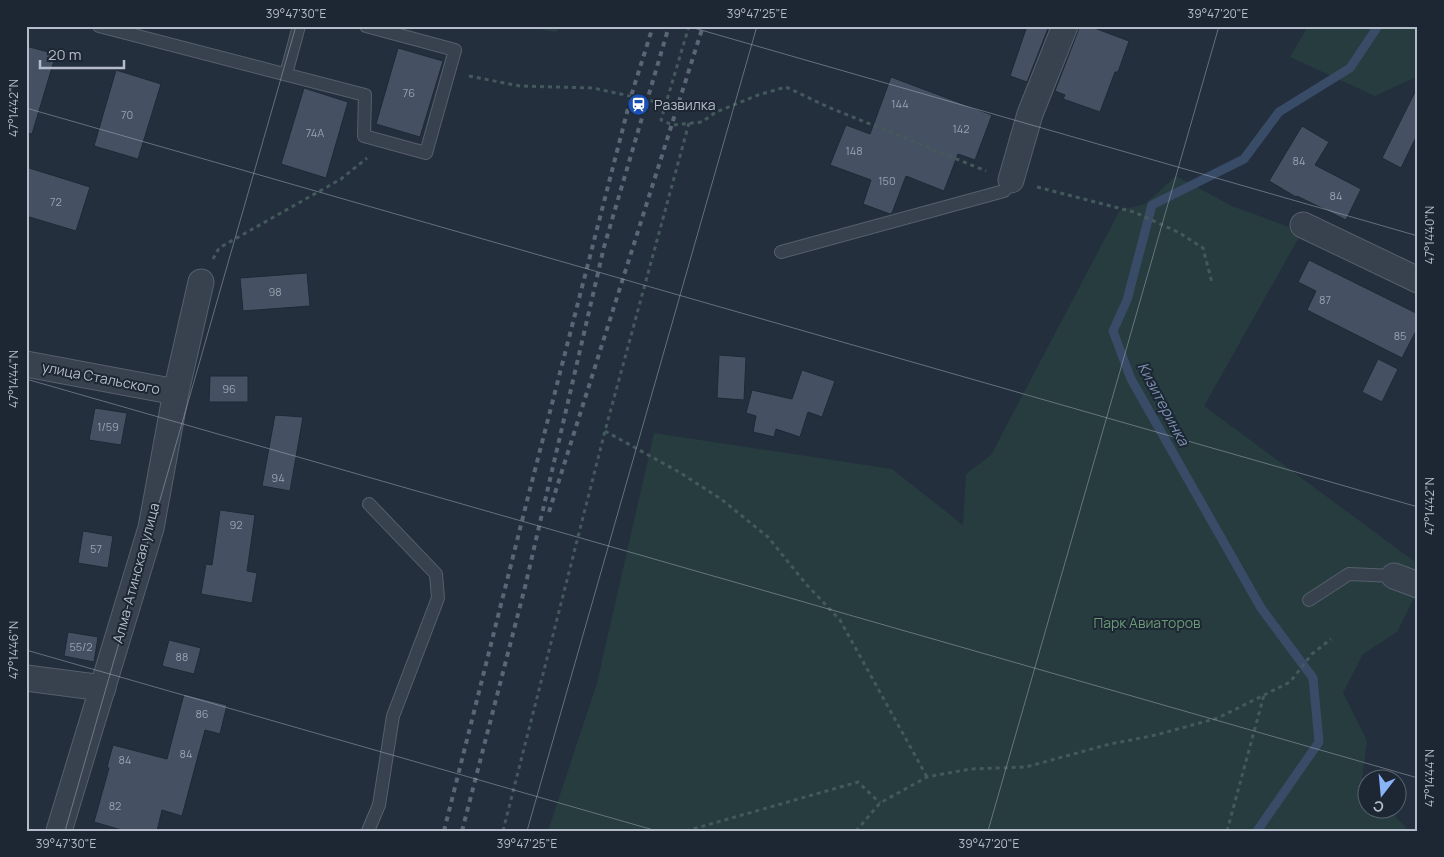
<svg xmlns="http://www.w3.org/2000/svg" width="1444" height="857" viewBox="0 0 1444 857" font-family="Manrope,sans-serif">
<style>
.green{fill:#263c3f}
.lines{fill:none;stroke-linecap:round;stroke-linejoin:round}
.stream{stroke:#394c67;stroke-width:9}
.building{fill:#455162;stroke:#1f2835}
.lane-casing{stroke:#565f6c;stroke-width:14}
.street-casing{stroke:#565f6c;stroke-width:27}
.path{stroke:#44595c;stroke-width:3;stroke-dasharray:4 4;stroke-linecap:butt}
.lane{stroke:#38414e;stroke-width:12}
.street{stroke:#38414e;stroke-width:25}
.rail{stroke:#5a6575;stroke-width:4;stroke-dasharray:5 5;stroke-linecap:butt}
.ticks{fill:none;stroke:#b4bcc9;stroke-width:1;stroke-opacity:0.45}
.labels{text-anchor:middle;stroke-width:4;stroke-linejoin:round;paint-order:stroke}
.number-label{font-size:11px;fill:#98a1af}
.poi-label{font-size:14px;fill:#b4bcc9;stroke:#1d2633;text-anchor:start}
.street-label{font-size:14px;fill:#b4bcc9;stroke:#1d2633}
.park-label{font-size:14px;fill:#6b9a76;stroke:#1d2633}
.water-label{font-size:15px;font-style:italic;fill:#7c92b1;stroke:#1d2633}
.neatline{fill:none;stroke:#b4bcc9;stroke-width:2}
.ticks-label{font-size:12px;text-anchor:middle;fill:#b4bcc9}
</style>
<rect width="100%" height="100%" fill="#242f3e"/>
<g class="green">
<polygon points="526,26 561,26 556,32"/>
<polygon points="1308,26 1418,26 1418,76 1375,96 1290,57"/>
<polygon points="1176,176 1232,206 1302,232 1204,406 1418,564 1418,590 1397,632 1363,654 1343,693 1367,741 1362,779 1366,785 1366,810 1389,810 1409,831 548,831 597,683 654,433 892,469 963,525 966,474 991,455 1120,210 1145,204"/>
</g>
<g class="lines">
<polyline class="stream" points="1257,831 1319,742 1313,678 1261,608 1131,379 1113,331 1127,300 1152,205 1244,159 1279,112 1350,68 1378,26"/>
</g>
<g class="building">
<polygon points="1027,26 1049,26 1027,82 1010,76"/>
<polygon points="1079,26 1089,26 1129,41 1118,72 1115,72 1100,112 1063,99 1065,95 1055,91 1078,31"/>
<polygon points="26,46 56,54 32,134 26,133"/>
<polygon points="398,48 443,61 420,137 376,124"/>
<polygon points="116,70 161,84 138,159 94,146"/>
<polygon points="891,77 992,115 975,160 958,154 944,191 906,176 892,213 890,214 863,204 871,180 830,165 846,125 870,134"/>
<polygon points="1418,86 1418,133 1401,168 1382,158"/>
<polygon points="304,88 348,102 326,178 281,164"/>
<polygon points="1302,126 1329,142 1315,165 1361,189 1346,220 1297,196 1296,197 1269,181"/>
<polygon points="26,167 90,187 76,231 26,216"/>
<polygon points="1309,260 1418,314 1418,327 1402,358 1307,310 1316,291 1298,282"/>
<polygon points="307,273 310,306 243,311 240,278"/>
<polygon points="719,355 746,357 744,400 717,398"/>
<polygon points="1378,359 1398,369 1382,402 1362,392"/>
<polygon points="802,370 835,381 822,417 808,412 800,437 776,429 774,437 753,432 756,416 746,413 752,390 792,399"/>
<polygon points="210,376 248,376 248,402 209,402"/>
<polygon points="95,408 127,413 121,445 89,440"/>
<polygon points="275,415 303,417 290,491 262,486"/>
<polygon points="220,510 255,515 247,571 257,573 252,603 201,594 206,564 212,565"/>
<polygon points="83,531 113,536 108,568 78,563"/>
<polygon points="68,632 98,637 94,662 64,656"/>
<polygon points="169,640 201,648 194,674 162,666"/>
<polygon points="184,694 227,705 220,734 205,730 182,816 162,810 157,831 125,831 94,822 109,768 107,767 113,745 167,759"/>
</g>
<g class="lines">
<defs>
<g id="lane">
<polyline points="99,26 365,95 364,136 426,153 455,50 366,26"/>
<polyline points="286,74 299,26"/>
<polyline points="781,252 1004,191 1011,180"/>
<polyline points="1309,600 1349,574 1394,576"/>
<polyline points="368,831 379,805 393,716 438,598 436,574 369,504"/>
</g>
<g id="street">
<polyline points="1011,180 1030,114 1065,26"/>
<polyline points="1303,225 1418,280"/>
<polyline points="26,364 176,392"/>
<polyline points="1394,576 1418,585"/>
<polyline points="26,678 103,688"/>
<polyline points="59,831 151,528 176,392 201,282"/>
</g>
</defs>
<use href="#lane" class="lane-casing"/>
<use href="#street" class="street-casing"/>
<g class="path">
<polyline points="689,26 661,120 673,125 702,122 716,112 758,95 786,87 828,107 986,171"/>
<polyline points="469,76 520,86 593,88 666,104"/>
<polyline points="1037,187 1134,212 1178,232 1203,248 1212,283"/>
<polyline points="213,259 219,248 341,179 367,158"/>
<polyline points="605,431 679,472 721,499 768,537 806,584 840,620 927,777"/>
<polyline points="503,831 605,431 689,123"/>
<polyline points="686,831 858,782 880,803"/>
<polyline points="856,831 880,803 927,777 970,769 1026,767 1110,744 1156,735 1218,718 1290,682 1312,654 1331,639"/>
<polyline points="1227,831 1264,695"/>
</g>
<use href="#lane" class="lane"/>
<use href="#street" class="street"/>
<g class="rail">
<polyline points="549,512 703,26"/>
<polyline points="444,831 528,497 632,93 653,26"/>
<polyline points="462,831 525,587 604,247 669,26"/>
</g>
</g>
<path class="ticks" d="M687 26 1418 236M26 108 1418 507M26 379 1418 778M26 650 657 831M65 831 296 26M527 831 757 26M988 831 1219 26"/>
<defs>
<symbol id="station-disc" viewBox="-11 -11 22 22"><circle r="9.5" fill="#1a4fb4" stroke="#1d2633"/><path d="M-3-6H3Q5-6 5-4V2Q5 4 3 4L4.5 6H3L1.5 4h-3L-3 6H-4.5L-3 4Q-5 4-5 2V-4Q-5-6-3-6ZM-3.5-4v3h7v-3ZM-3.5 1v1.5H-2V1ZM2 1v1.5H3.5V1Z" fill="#fff"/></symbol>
</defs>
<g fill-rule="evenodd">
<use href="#station-disc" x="626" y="92" width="25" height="25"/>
</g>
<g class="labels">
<g class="number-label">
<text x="409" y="97">76</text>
<text x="900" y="108">144</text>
<text x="127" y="119">70</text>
<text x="961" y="133">142</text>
<text x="315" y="137">74А</text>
<text x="854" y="155">148</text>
<text x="1299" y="165">84</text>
<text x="887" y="185">150</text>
<text x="1336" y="200">84</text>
<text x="56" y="206">72</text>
<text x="275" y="296">98</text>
<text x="1325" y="304">87</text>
<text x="1400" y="340">85</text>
<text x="229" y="393">96</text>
<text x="108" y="431">1/59</text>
<text x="278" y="482">94</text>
<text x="236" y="529">92</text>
<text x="96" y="553">57</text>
<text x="81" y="651">55/2</text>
<text x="182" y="661">88</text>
<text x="202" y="718">86</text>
<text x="186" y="758">84</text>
<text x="125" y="764">84</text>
<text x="115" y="810">82</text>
</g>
<g class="poi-label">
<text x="654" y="110">Развилка</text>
</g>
<g class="street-label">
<text transform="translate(101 378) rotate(11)" y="5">улица Стальского</text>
<text transform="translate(136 573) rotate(-75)" y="5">Алма-Атинская улица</text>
</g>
<g class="park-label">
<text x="1147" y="628">Парк Авиаторов</text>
</g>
<g class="water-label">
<text transform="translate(1163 404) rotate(62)" y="5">Кизитеринка</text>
</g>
</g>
<rect width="1444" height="857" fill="none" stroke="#1d2633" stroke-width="55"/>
<g transform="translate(1382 794) rotate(196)"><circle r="24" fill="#1d2633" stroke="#59626f"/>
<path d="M0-4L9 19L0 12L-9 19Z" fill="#8ab4f8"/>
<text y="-8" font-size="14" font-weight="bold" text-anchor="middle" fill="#b4bcc9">С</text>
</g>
<path d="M40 60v8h84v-8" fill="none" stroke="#b4bcc9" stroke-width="2.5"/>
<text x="48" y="60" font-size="15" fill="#b4bcc9" stroke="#1d2633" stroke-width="4" paint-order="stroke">20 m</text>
<rect x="28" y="28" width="1388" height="802" class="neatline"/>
<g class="ticks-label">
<text x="296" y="18">39°47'30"E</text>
<text x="757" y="18">39°47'25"E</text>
<text x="1218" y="18">39°47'20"E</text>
<text transform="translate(14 108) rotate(-90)" y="4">47°14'42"N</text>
<text transform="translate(1430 235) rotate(-90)" y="4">47°14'40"N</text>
<text transform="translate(14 379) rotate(-90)" y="4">47°14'44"N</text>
<text transform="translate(1430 506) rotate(-90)" y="4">47°14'42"N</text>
<text transform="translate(14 650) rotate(-90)" y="4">47°14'46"N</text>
<text transform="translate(1430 778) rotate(-90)" y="4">47°14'44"N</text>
<text x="66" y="848">39°47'30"E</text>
<text x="527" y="848">39°47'25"E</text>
<text x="989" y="848">39°47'20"E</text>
</g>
</svg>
